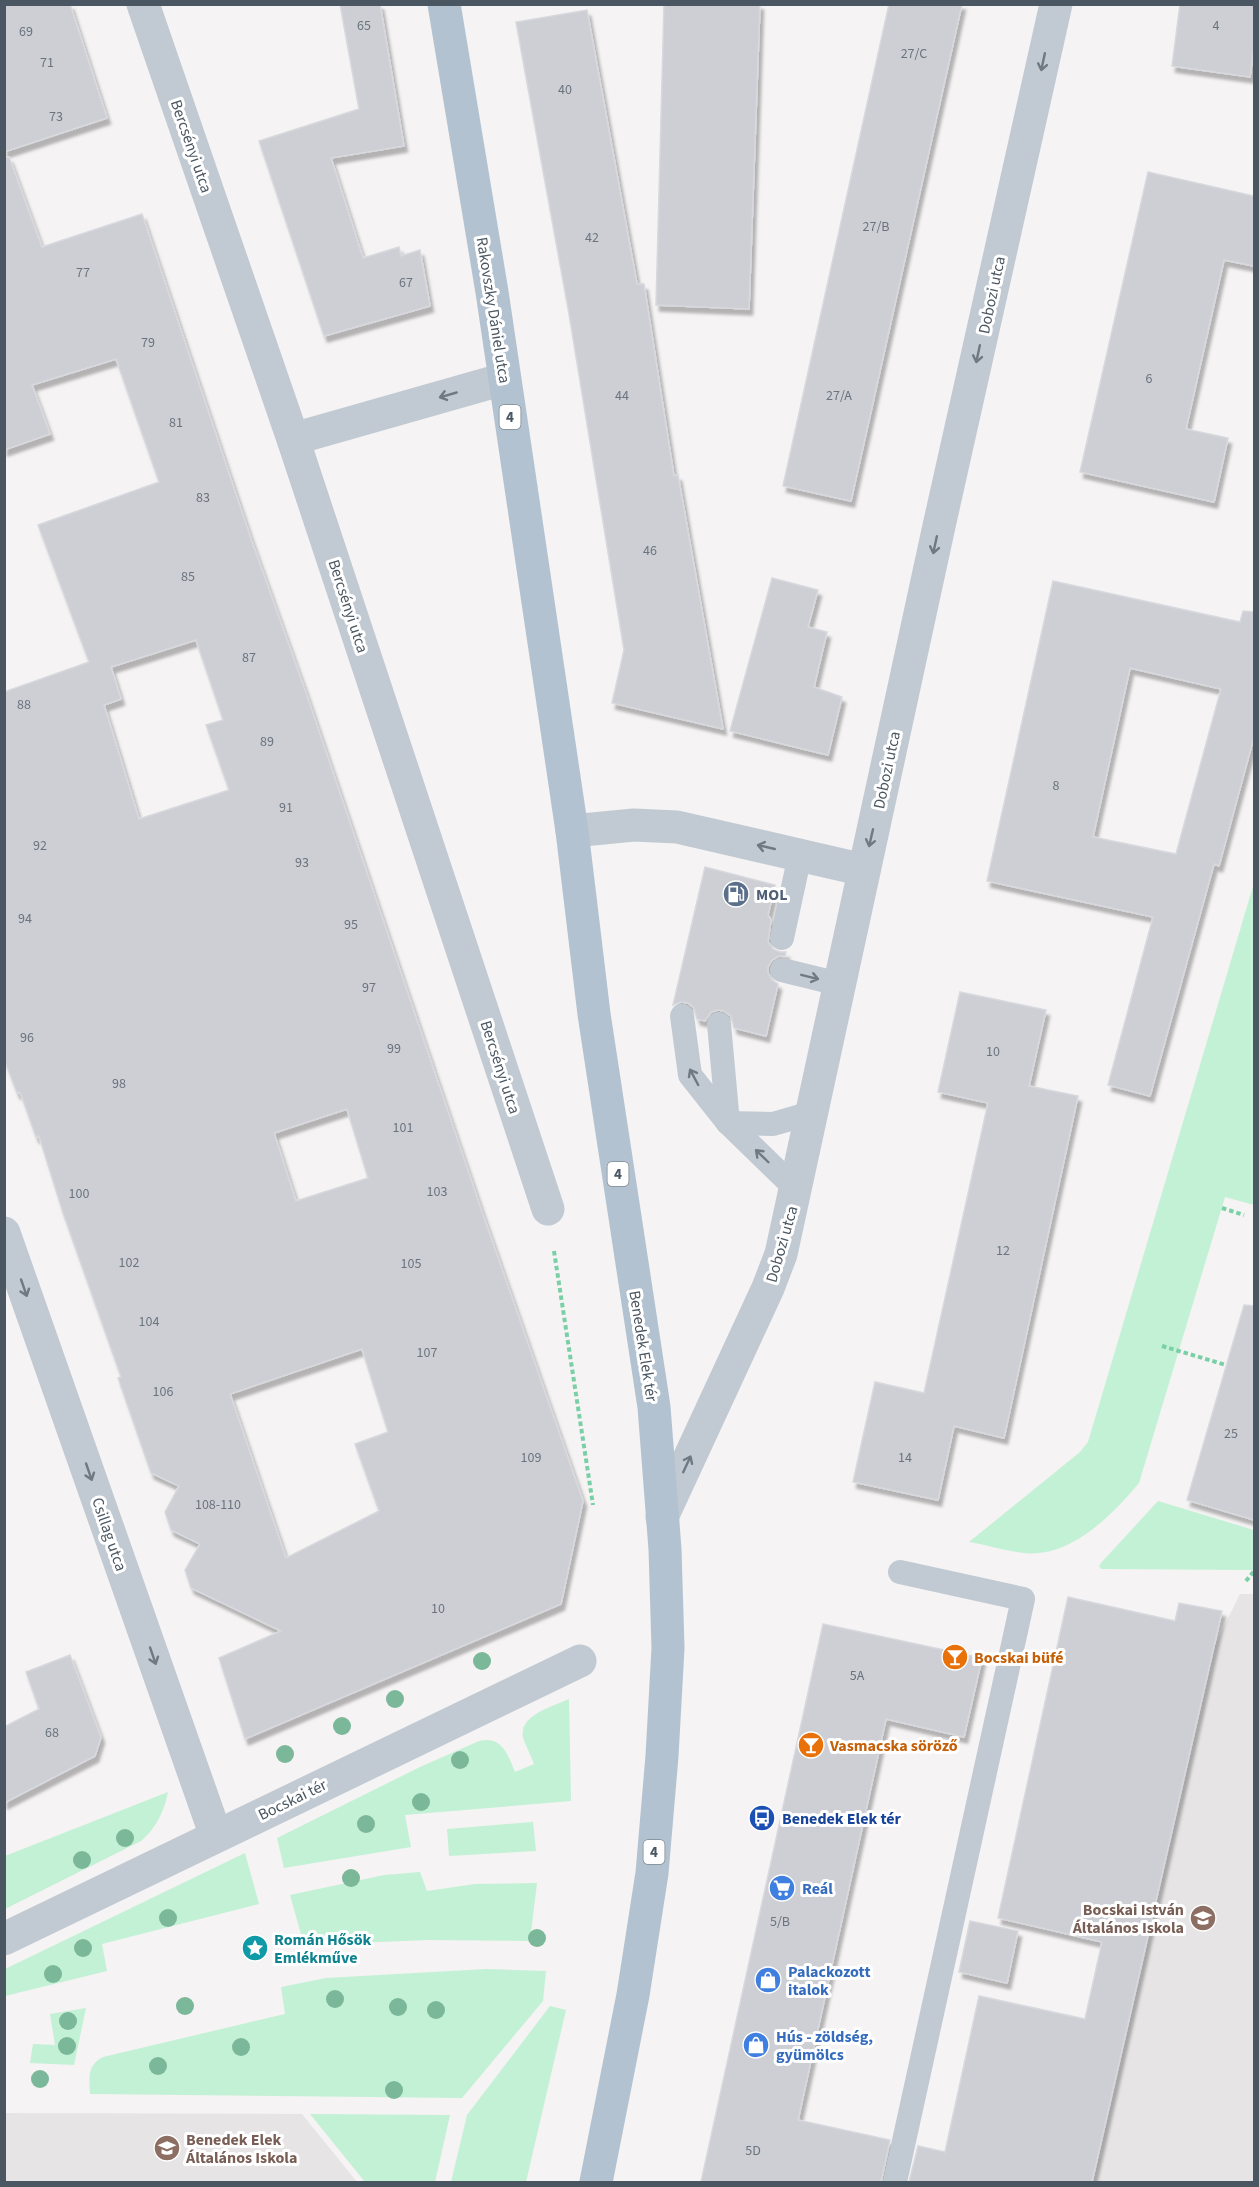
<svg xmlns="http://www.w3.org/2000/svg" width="1259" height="2187" viewBox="0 0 1259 2187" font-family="'Source Sans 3',sans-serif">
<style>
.education{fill:#e6e4e5}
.green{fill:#c3f1d5}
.building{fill:#cdcfd5;stroke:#d7d9de;stroke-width:1.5;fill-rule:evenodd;filter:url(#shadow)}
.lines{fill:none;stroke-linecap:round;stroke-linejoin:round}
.path{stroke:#7ad0a6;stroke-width:4;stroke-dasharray:4.5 3;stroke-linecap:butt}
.service{stroke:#c1cad2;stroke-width:24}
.minor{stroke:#c1cad2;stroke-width:33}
.primary{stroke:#b3c2d1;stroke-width:33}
.tree{fill:#7bb799}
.oneway{stroke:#6e7983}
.labels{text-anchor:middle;stroke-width:6;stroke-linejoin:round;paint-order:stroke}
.number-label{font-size:14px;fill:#6b747e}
.shield{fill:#fff;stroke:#808990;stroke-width:1.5}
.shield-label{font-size:15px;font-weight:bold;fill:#4a5661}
.street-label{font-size:16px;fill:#4a5661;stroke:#fff}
.service-label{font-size:16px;font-weight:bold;fill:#4e5e75;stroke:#fff;text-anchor:start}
.food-label{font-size:16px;font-weight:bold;fill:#c56008;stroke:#fff;text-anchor:start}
.transit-label{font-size:16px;font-weight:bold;fill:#164399;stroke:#fff;text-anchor:start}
.shop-label{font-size:16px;font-weight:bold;fill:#366cbe;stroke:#fff;text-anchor:start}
.education-label{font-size:16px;font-weight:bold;fill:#785e54;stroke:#fff;text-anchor:end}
.culture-label{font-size:16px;font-weight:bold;fill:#0d838f;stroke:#fff;text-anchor:start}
</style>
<defs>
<filter id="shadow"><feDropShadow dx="3.5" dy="6" stdDeviation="1.5" flood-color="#0004"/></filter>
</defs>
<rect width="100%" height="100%" fill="#f5f3f3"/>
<g class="education">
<polygon points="1240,1594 1254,1594 1254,2182 1092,2182 1211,1653"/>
<polygon points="5,2113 302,2114 357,2182 5,2182"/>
</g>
<g class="green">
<path d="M1254 883V1205L1225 1197 1139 1483C1112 1515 1071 1558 1024 1553 1006 1551 987 1545 969 1542L1080 1452 1088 1442Z"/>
<polygon points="1158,1501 1254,1530 1254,1570 1101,1569 1099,1566 1101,1563"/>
<path d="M569 1699 571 1801 405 1815 411 1847 284 1868 277 1838 420 1767 479 1741C502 1735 508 1755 515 1772L534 1764C531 1755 526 1747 523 1738 518 1715 554 1706 569 1699Z"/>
<path d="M168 1792C164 1812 156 1828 141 1841L5 1909V1856Z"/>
<polygon points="533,1822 536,1851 449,1856 447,1829"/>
<polygon points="245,1853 259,1904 102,1944 107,1971 5,1996 5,1969"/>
<polygon points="420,1872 427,1891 475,1884 537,1883 530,1941 428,1940 304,1945 290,1895 384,1875"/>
<path d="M486 1969 546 1971 543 2001 462 2098 90 2094C89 2078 87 2065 103 2057L285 2014 281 1987 326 1978Z"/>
<polygon points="550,2006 566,2010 526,2182 451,2182 467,2115"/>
<polygon points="86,2008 74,2065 30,2063 33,2044 55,2045 50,2014"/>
<polygon points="310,2114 450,2115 435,2182 365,2182"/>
</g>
<g class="building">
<polygon points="4,4 70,4 107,118 4,152"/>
<polygon points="340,4 380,4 404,146 331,158 363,258 399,247 401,256 420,250 430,306 324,336 259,141 359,109"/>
<polygon points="664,4 760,4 749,309 656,305"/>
<polygon points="889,4 962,4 851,501 783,486"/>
<polygon points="1180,4 1254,4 1254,46 1250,77 1172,66"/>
<polygon points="587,10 637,284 644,284 674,476 678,475 723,729 612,703 624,650 569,314 516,22"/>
<path d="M9 157 42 247 142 214 251 539 306 693 482 1212 583 1501 561 1604 245 1739 219 1658 281 1631 191 1588 185 1570 200 1544 171 1530 165 1512 179 1486 151 1473 118 1378 121 1377 63 1213 39 1136 36 1137 20 1092 17 1093 4 1059V692L89 662 38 525 159 482 116 359 32 385 50 434 4 450V158ZM196 640 223 720 206 725 229 790 139 819 104 705 121 699 111 667ZM347 1109 368 1178 296 1201 274 1133ZM362 1349 388 1432 355 1444 379 1511 286 1558 230 1394Z"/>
<polygon points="1148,172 1254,196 1254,266 1224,260 1186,429 1228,438 1214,502 1080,472"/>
<polygon points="772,578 818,590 808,627 827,632 814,687 842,697 828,755 730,731"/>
<path d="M1053 581 1240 622 1243 611 1254 612V737L1219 866 1214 864 1150 1096 1108 1085 1153 917 987 881ZM1130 668 1221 689 1176 854 1093 837Z"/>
<polygon points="705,867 775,885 768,915 771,920 768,942 773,949 780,952 786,952 785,956 779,956 772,960 768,967 768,973 772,980 778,984 766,1036 734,1028 731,1016 724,1011 718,1010 711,1012 705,1021 697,1019 694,1008 688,1003 681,1002 673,1005"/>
<polygon points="960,992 1046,1010 1029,1086 1078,1096 1004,1438 954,1426 938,1500 853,1482 875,1382 924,1393 988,1103 938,1092"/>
<polygon points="1244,1305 1254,1306 1254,1520 1187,1500"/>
<polygon points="1068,1597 1175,1621 1179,1603 1222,1611 1092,2182 909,2182 918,2146 945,2152 979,1996 1085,2019 1102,1942 998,1918"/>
<polygon points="823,1624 982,1658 964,1737 886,1719 798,2120 890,2140 881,2182 701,2182"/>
<polygon points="70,1655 101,1737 95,1756 4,1803 4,1727 39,1709 26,1672"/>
<polygon points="970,1921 1018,1931 1007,1983 959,1972"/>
</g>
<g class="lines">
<g class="path">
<polyline points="1222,1208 1244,1215"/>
<polyline points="554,1251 593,1505"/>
<polyline points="1162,1346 1226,1365"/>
<polyline points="1246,1581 1254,1571"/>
</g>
<g class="service">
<polyline points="782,938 800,855"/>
<polyline points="782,970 839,984"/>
<polyline points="682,1016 690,1075 728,1123 796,1189"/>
<polyline points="719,1024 728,1123"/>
<polyline points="728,1123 773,1124 811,1113"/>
<polyline points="895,2182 1023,1599 900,1572"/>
</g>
<g class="minor">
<polyline points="143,4 293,439 548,1209"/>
<polyline points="293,439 504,379"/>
<polyline points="572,831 634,825 677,827 864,870"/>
<polyline points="4,1233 216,1836"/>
<polyline points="662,1517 768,1288 781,1254 939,526 1056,4"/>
<polyline points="4,1939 580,1661"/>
</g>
<polyline class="primary" points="444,4 492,292 572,831 594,1014 654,1407 665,1549 668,1648 662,1756 652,1873 633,1995 596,2182"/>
</g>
<g class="tree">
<circle cx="482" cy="1661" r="9"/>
<circle cx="395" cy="1699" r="9"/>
<circle cx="342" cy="1726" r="9"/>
<circle cx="285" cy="1754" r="9"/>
<circle cx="460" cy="1760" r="9"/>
<circle cx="421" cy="1802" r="9"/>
<circle cx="366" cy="1824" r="9"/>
<circle cx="125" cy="1838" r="9"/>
<circle cx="82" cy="1860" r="9"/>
<circle cx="351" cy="1878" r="9"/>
<circle cx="168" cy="1918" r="9"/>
<circle cx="537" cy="1938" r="9"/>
<circle cx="83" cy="1948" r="9"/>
<circle cx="53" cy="1974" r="9"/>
<circle cx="335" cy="1999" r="9"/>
<circle cx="185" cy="2006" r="9"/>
<circle cx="398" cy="2007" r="9"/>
<circle cx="436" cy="2010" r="9"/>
<circle cx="68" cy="2021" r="9"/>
<circle cx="67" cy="2046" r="9"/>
<circle cx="241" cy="2047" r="9"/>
<circle cx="158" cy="2066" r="9"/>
<circle cx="40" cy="2079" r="9"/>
<circle cx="394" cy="2090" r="9"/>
</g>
<defs><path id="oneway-shaft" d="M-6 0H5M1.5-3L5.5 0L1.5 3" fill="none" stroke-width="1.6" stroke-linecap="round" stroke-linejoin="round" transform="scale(1.5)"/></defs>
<g class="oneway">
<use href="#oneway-shaft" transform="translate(1043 62) rotate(102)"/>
<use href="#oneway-shaft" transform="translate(978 354) rotate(102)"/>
<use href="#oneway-shaft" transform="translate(448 395) rotate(164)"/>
<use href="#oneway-shaft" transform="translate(935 545) rotate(102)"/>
<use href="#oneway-shaft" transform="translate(871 838) rotate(103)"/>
<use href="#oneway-shaft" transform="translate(766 847) rotate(-167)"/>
<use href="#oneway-shaft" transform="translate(810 977) rotate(14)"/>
<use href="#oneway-shaft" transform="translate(694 1077) rotate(-118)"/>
<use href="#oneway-shaft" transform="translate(762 1156) rotate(-136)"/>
<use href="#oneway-shaft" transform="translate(24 1288) rotate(71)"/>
<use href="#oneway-shaft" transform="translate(687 1464) rotate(-65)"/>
<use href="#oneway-shaft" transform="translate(89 1472) rotate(71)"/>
<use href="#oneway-shaft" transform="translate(153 1656) rotate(71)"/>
</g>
<defs>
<symbol id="fuel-disc" viewBox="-11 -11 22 22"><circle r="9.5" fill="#5c6f8a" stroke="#fff"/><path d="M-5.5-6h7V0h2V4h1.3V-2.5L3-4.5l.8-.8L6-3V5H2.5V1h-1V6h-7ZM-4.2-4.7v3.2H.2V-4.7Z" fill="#fff"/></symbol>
<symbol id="bar-disc" viewBox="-11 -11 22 22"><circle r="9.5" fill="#e8710a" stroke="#fff"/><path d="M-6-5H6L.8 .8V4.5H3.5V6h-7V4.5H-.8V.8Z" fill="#fff"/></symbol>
<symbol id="bus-disc" viewBox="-11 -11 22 22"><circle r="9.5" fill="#1a4fb4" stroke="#fff"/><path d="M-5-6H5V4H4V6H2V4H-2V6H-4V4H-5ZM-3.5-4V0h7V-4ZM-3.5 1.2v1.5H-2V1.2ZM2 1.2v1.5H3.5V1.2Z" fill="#fff"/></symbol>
<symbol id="supermarket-disc" viewBox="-11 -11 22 22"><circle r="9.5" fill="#3f7fe0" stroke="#fff"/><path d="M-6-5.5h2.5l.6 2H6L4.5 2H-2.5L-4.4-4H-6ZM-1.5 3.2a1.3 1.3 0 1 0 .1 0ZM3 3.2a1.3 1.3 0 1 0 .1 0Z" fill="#fff"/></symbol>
<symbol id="school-disc" viewBox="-11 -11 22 22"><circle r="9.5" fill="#8d6e63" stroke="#fff"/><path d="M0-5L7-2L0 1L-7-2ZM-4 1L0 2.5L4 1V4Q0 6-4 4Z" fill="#fff"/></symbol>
<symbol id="sight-disc" viewBox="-11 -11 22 22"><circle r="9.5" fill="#0f9aa8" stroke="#fff"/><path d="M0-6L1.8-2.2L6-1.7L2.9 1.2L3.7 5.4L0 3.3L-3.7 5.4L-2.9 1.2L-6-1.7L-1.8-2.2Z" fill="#fff"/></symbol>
<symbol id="shop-disc" viewBox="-11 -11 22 22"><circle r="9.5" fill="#3f7fe0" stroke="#fff"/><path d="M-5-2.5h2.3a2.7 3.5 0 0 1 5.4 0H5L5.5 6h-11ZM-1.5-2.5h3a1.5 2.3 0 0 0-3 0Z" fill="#fff"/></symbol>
</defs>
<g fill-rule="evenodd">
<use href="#fuel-disc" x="721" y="879" width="30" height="30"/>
<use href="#bar-disc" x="940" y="1642" width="30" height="30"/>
<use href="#bar-disc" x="796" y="1730" width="30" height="30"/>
<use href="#bus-disc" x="747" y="1803" width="30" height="30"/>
<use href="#supermarket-disc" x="767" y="1873" width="30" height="30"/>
<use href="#school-disc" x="1188" y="1903" width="30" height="30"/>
<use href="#sight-disc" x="240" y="1933" width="30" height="30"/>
<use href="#shop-disc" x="753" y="1965" width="30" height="30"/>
<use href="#shop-disc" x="741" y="2030" width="30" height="30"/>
<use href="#school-disc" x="152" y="2133" width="30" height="30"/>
</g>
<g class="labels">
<g class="number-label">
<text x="364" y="30">65</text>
<text x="1216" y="30">4</text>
<text x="26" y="36">69</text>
<text x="914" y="58">27/C</text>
<text x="47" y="67">71</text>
<text x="565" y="94">40</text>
<text x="56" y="121">73</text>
<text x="876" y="231">27/B</text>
<text x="592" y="242">42</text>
<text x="83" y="277">77</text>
<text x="406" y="287">67</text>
<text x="148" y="347">79</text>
<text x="1149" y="383">6</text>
<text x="622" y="400">44</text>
<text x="839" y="400">27/A</text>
<text x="176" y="427">81</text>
<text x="203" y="502">83</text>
<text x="650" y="555">46</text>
<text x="188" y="581">85</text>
<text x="249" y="662">87</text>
<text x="24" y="709">88</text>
<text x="267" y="746">89</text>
<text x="1056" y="790">8</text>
<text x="286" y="812">91</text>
<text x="40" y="850">92</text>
<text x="302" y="867">93</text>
<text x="25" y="923">94</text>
<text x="351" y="929">95</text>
<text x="369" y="992">97</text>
<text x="27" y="1042">96</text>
<text x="394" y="1053">99</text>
<text x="993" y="1056">10</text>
<text x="119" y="1088">98</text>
<text x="403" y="1132">101</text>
<text x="437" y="1196">103</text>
<text x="79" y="1198">100</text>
<text x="1003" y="1255">12</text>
<text x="129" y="1267">102</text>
<text x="411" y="1268">105</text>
<text x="149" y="1326">104</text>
<text x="427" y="1357">107</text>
<text x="163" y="1396">106</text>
<text x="1231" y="1438">25</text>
<text x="531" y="1462">109</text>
<text x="905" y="1462">14</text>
<text x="218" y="1509">108-110</text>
<text x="438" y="1613">10</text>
<text x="857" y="1680">5A</text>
<text x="52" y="1737">68</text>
<text x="780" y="1926">5/B</text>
<text x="753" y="2155">5D</text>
</g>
<g class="shield">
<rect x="499.5" y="405" width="21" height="24" rx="4.5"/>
<rect x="607.5" y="1162" width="21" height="24" rx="4.5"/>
<rect x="643.5" y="1840" width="21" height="24" rx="4.5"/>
</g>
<g class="shield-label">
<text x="510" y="422">4</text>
<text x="618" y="1179">4</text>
<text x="654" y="1857">4</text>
</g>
<g class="street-label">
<text transform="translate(192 146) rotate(71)" y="6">Bercsényi utca</text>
<text transform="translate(991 295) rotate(-78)" y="6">Dobozi utca</text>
<text transform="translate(494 310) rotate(81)" y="6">Rakovszky Dániel utca</text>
<text transform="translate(349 606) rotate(72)" y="6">Bercsényi utca</text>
<text transform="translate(886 770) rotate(-78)" y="6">Dobozi utca</text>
<text transform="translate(501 1067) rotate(72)" y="6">Bercsényi utca</text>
<text transform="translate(781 1244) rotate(-74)" y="6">Dobozi utca</text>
<text transform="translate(644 1346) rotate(81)" y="6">Benedek Elek tér</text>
<text transform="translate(110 1534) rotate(71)" y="6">Csillag utca</text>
<text transform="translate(292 1799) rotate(-26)" y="6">Bocskai tér</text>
</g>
<g class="service-label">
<text x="756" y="900">MOL</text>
</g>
<g class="food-label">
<text x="974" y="1663">Bocskai büfé</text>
<text x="830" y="1751">Vasmacska söröző</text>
</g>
<g class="transit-label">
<text x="782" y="1824">Benedek Elek tér</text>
</g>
<g class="shop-label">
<text x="802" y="1894">Reál</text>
<text x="788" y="1977">Palackozott<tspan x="788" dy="18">italok</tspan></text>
<text x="776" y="2042">Hús - zöldség,<tspan x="776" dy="18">gyümölcs</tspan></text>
</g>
<g class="education-label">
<text x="1184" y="1915">Bocskai István<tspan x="1184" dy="18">Általános Iskola</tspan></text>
<text x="186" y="2145" text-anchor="start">Benedek Elek<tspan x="186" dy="18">Általános Iskola</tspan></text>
</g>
<g class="culture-label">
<text x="274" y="1945">Román Hősök<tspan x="274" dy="18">Emlékműve</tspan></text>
</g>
</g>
<rect width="1259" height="2187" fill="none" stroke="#4a5661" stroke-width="12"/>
</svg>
